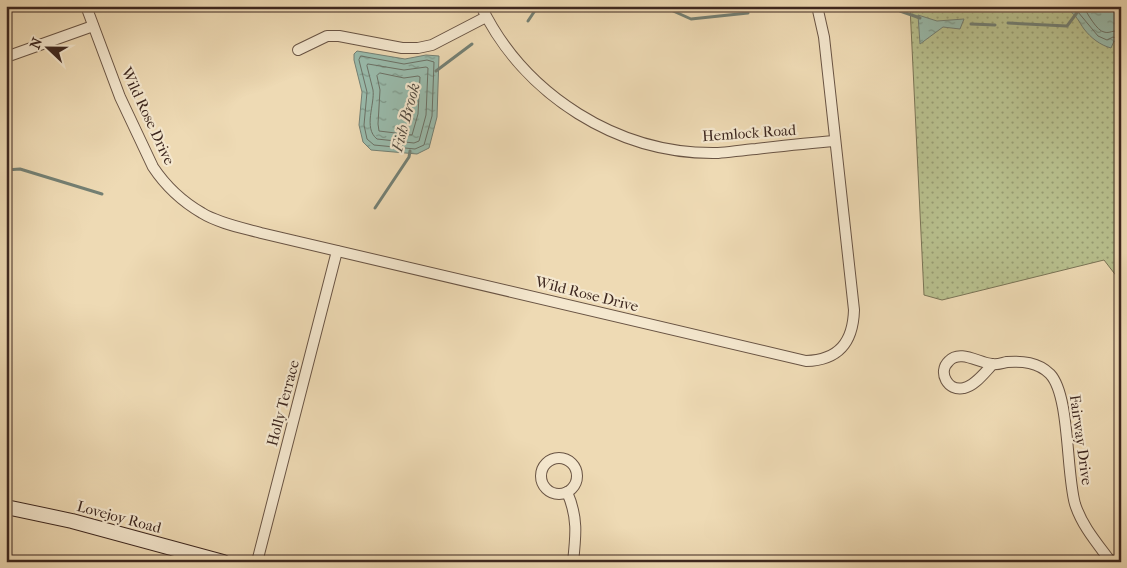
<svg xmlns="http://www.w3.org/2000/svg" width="1127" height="568" viewBox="0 0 1127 568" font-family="'IM FELL French Canon',serif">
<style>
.grass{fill:url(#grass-dots);stroke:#7a7456}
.water{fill:url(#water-ripples);stroke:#748074}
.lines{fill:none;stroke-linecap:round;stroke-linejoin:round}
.shore{stroke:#6b7166;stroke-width:1}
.stream{stroke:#748074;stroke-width:3}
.street-casing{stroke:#695444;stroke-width:12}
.secondary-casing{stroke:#3d271f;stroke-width:16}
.street{stroke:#f4e7ce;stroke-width:10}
.secondary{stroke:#f4e7ce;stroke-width:14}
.labels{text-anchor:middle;stroke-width:4.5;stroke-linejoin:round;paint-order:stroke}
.street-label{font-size:15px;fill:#3d271f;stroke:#f4e7ce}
.water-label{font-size:16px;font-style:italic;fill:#544c42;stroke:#f4e7ce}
</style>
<defs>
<pattern id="grass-dots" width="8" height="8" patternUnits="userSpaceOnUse" patternTransform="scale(1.25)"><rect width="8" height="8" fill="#b8c08e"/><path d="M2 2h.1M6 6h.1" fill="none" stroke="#979c73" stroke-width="1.8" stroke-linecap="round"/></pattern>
<pattern id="water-ripples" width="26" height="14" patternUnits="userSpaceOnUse" patternTransform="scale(1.25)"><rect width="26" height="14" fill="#99bbac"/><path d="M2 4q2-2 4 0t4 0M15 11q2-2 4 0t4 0" fill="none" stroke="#7e988b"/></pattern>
</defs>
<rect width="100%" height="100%" fill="#eedab4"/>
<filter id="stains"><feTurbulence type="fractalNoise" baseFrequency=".004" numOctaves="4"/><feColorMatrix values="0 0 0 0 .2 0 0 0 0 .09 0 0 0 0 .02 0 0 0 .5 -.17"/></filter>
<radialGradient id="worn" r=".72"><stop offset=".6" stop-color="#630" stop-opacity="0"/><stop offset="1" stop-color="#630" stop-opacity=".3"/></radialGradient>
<polygon class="grass" points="910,6 1121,6 1121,282 1104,260 942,300 924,295"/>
<g class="water">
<path d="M1069 6H1121V42L1118 45 1114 41 1111 48C1100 45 1091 38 1084 29 1079 22 1076 14 1068 10Z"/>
<polygon points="918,15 937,21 964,19 960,29 943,27 920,44"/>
<polygon points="357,51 405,59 426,55 439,56 437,117 429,148 417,154 371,150 363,142 359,125 362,92 354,60 354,54"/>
</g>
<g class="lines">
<g class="shore">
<polyline points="1073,6 1098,36 1107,40 1113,37 1121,39"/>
<path d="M1083 6C1087 13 1097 31 1104 32 1110 34 1113 29 1121 32"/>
<polygon points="361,56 404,64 427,60 434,62 432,116 424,145 415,149 374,145 367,139 364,125 367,92 359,60"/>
<path d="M368 64 404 70 426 67 428 68 426 115 419 141 414 143 377 139C363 128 375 104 373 90 371 82 369 74 367 66Z"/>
<polygon points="380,73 404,78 418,76 420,77 418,114 412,135 379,131 378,124 380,90 377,76"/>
</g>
<g class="stream">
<polyline points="662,6 691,19 748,13"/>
<polyline points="900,11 920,18"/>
<polyline points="528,21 538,6"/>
<polyline points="1008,23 1067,26 1082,6"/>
<polyline points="971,24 995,25"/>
<polyline points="436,71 472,44"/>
<polyline points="6,170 20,169 102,194"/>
<polyline points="375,208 409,157 410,151"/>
</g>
<defs>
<g id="street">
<path d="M86 6 120 97 153 167C165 185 183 202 202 213 218 223 243 228 261 233L806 361C839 360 853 342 854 310L824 37 817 6"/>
<path d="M481 6C524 95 618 155 718 153 730 152 743 150 756 149 782 146 809 143 835 141"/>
<polyline points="298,50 327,36 339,36 402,48 418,48 432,45 486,17"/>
<polyline points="6,57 93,26"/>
<path d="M993 364C985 372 975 386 964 388 948 392 937 372 949 361 960 349 979 363 992 364 997 365 1002 363 1007 362 1022 361 1038 362 1050 374 1070 395 1066 472 1075 504 1082 526 1097 543 1111 562"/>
<circle cx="559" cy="476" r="18"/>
<path d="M567 492C578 517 576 535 573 562"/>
<polyline points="257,562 337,251"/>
</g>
<polyline id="secondary" points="6,507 72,521 223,562"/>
</defs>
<use href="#street" class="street-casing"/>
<use href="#secondary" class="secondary-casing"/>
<use href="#street" class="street"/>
<use href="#secondary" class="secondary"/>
</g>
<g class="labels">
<g class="street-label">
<text transform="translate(148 116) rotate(65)" y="5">Wild Rose Drive</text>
<text transform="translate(749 133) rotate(-4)" y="5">Hemlock Road</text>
<text transform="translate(587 294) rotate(14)" y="5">Wild Rose Drive</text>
<text transform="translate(283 403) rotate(-75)" y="5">Holly Terrace</text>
<text transform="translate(1081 440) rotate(82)" y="5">Fairway Drive</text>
<text transform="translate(119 517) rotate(15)" y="5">Lovejoy Road</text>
</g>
<g class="water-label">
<text transform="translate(405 117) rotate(-75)" y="6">Fish Brook</text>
</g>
</g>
<rect width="1127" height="568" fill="none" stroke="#eedab4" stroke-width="25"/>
<rect x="8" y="8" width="1112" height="553" fill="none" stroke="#3d271f" stroke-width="2.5"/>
<rect x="12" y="12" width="1102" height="543" fill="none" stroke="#3d271f"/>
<g transform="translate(48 48) rotate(292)" stroke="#f4e7ce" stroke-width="4" paint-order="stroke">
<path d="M0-4L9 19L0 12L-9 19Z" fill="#3d271f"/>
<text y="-8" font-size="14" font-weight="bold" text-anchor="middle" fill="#3d271f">N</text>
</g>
<rect width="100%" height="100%" filter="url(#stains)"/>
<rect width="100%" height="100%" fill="url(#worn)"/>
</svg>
